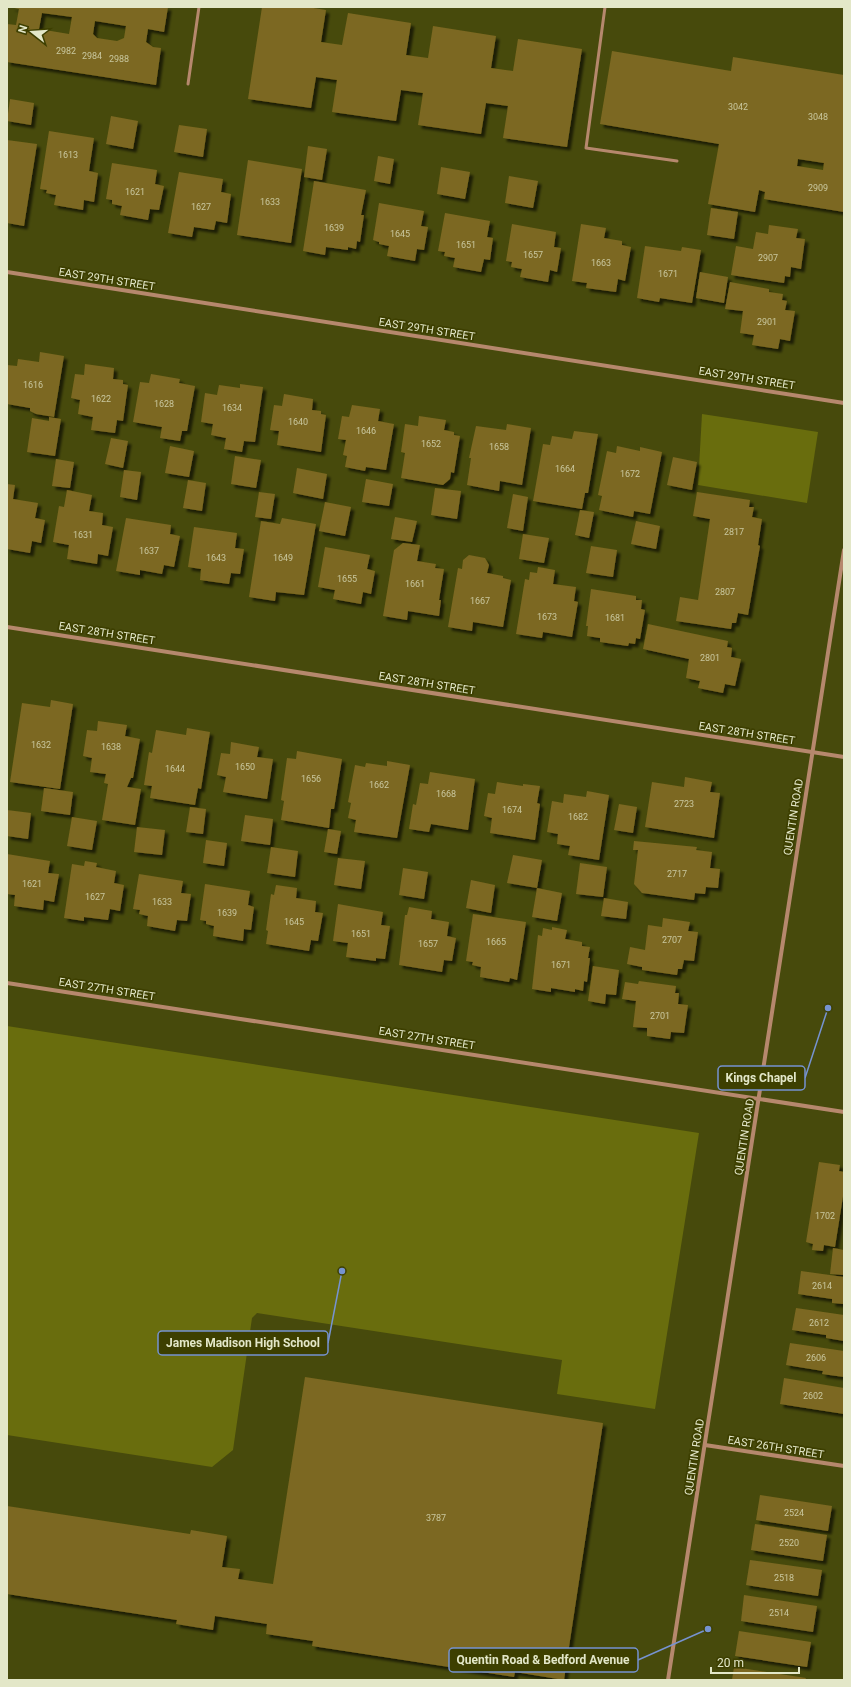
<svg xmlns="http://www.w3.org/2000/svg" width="851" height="1687" viewBox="0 0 851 1687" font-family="Roboto,sans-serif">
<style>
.green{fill:#696d0d}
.building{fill:#7c6821;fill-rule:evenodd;filter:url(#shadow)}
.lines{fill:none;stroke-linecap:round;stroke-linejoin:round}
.service{stroke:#b6886d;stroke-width:3}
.minor{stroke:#b6886d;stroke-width:4}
.labels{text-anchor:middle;stroke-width:3.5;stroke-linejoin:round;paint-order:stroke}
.number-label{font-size:9px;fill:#c9c79e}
.street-label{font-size:11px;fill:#e3e7c8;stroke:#3d3f00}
.leader{fill:none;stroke:#7693d1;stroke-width:1.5}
.callout-dot{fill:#7693d1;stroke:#3d3f00;stroke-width:1.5}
.callout{fill:#3d3f00;stroke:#7693d1;stroke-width:1.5}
.callout-label{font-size:12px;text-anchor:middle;font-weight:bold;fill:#e3e7c8}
</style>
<defs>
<filter id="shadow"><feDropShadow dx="3.5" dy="3.5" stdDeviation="1" flood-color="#0009"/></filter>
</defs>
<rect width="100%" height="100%" fill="#474a0c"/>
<g class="green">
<polygon points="702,414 818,432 807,503 698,485"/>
<polygon points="7,1026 699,1133 655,1409 557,1394 562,1360 257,1313 252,1318 233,1450 212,1467 7,1435"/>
</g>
<g class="building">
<path d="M10 7H168L164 32 148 29 146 42 153 47 161 48 156 85 7 62V24L16 25 19 9ZM42 13 72 17 69 34 39 29ZM95 21 126 26 124 38 117 41 97 38 93 34Z"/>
<polygon points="262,7 307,7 326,10 321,42 342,45 348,13 411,23 406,55 428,58 433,26 496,36 491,68 513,71 518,39 582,49 567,147 503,138 508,106 486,103 481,134 418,125 423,93 401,90 396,121 332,112 337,80 316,77 311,108 248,99"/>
<path d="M612 51 731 71 733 57 844 75V212L764 199 765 192 759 190 755 212 708 204 719 144 600 124ZM798 159 824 163 823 170 797 166Z"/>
<polygon points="10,99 34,103 31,125 7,121"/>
<polygon points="111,116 138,121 133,149 106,144"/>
<polygon points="179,125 207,129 203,157 174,152"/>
<polygon points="49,131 94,138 89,171 98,173 94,202 84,200 83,210 54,205 56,195 46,193 47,190 40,189"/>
<polygon points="7,140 37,144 24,226 7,223"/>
<polygon points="308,146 327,149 322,180 304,177"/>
<polygon points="378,156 394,159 390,184 374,181"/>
<polygon points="248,160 302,169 291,243 237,235"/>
<polygon points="112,163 157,170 155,184 164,186 159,210 150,209 148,220 120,215 122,206 112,204 112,200 106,199"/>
<polygon points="441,167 470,172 465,199 437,194"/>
<polygon points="179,172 223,179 221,192 231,194 227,223 216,221 214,230 194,227 192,237 168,233"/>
<polygon points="509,176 538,181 533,208 505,203"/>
<polygon points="314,181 366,190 361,215 364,215 360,242 357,241 356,249 348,247 348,250 326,247 325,255 303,251"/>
<polygon points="379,203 424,211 421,226 428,227 424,250 417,249 415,261 387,256 389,246 379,244 379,242 373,240"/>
<polygon points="711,208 738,212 734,239 707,235"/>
<polygon points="445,213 490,221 487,237 493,238 490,260 484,259 481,272 453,267 455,258 444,256 445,252 438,251"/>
<polygon points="512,224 556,232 554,247 561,248 557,272 550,270 548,282 520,277 522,269 511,267 512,262 506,261"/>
<polygon points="581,224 606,228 604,238 622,241 622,245 631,247 625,281 618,279 616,292 586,288 587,283 572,281"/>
<polygon points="769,225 798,229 796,238 805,239 801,269 791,267 790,277 785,276 784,283 731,275 736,246 753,249 756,232 768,234"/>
<polygon points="645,246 681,251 682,247 701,250 692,303 660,298 659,302 637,298"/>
<polygon points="700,272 728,277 724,303 696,298"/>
<polygon points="730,282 769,289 769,292 783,294 782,300 787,301 785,310 795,311 790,341 780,339 778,349 752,345 754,335 740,333 743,311 725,309"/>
<polygon points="40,352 64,356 54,417 36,414 30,411 30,408 7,404 7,365 17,366 18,359 39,362"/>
<polygon points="85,364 114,368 113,379 123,380 123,384 128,385 123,421 117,420 115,433 91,430 93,417 78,414 80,400 71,398 75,374 84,375"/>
<polygon points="151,374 180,379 179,383 195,386 187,431 182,431 180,441 160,438 162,427 133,422 140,382 149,383"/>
<polygon points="240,384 263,387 255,442 244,441 242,452 224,449 226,438 211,435 213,424 201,422 205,393 217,395 219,385 240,388"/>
<polygon points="284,394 313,399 312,410 321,411 321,414 326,415 321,452 277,445 279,431 270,430 274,405 282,406"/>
<polygon points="352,405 380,409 378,421 394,424 386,470 366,467 365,471 345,467 347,456 343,455 346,440 338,439 342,416 349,417"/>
<polygon points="419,416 446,420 444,430 454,432 454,435 460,436 454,473 451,472 450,479 443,485 401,478 405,453 401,452 405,424 418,426"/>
<polygon points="49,417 61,419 55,456 27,452 32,418 49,421"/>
<polygon points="507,424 531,428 522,485 500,481 499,491 467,485 471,458 469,458 476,426 506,430"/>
<polygon points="574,431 598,434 588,493 585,493 582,509 533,501 543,444 550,445 552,436 572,439"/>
<polygon points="111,438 128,441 123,468 105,464"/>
<polygon points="170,446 194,451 189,477 165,473"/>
<polygon points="617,446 640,451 640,447 662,452 650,514 634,511 633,517 599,510 602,496 598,495 607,451 616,453"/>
<polygon points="235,456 261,460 256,488 231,484"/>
<polygon points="673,457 697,462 692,490 667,485"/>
<polygon points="56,459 74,462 70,488 52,486"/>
<polygon points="297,468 327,474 323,499 293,493"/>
<polygon points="124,470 141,472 137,500 120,497"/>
<polygon points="366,479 393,484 389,506 362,502"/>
<polygon points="188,480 206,483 202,511 183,508"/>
<polygon points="7,484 15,485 13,499 38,503 35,518 45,520 41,543 32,541 30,553 7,549"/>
<polygon points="435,488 461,491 457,519 431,515"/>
<polygon points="67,490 92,495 89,511 103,513 102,525 113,527 108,556 98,554 97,564 67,559 69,545 53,542 59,506 64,507"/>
<polygon points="259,492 275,494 271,519 255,517"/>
<polygon points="697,492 750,500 749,507 754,507 752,517 762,519 758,545 760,546 748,615 738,613 736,623 732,623 731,629 676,621 680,597 698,600 710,519 693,516"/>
<polygon points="513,494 528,497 523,531 507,528"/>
<polygon points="325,502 351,507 345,536 319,531"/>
<polygon points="580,510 594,512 589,538 575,535"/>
<polygon points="395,517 417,521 412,542 391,539"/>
<polygon points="126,518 171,525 170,534 180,536 174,567 164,565 162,574 140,570 140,575 116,571"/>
<polygon points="282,518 316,524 304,595 276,592 275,601 249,597 261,521 280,524"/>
<polygon points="636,521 660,526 656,549 631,544"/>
<polygon points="194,527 237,533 235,548 244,549 240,574 231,573 229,584 200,580 201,569 188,567"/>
<polygon points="523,534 549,538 544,563 519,559"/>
<polygon points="403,543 420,545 417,561 436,564 435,568 444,569 439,600 441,600 439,616 408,611 407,620 383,616 394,550"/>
<polygon points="591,546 617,550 613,577 586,573"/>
<polygon points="325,547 370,555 367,569 375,571 371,594 363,592 361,604 333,599 335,590 318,587"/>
<polygon points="469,555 485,558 489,565 487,573 503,576 503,578 511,580 503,627 473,622 472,631 448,627 458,568 462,569 463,560"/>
<polygon points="538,567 555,570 553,584 576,587 574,601 578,602 572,637 543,632 542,638 516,634 525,579 529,580 530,572 537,573"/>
<polygon points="591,589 636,596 636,600 642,600 641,609 645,610 640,639 636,638 635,644 629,643 628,646 600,642 600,638 587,636 588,626 586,626"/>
<polygon points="648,624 728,641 727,647 732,648 731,657 741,659 735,686 725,684 723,693 698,688 700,681 686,678 689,659 643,649"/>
<polygon points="51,700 73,704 60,789 10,782 22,703 50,707"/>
<polygon points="98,721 127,725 125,736 140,739 133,778 131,778 127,787 141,789 135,825 102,820 108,784 104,783 106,774 90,772 92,758 83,756 87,730 97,731"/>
<polygon points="187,728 210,732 201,789 198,788 195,805 150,798 152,786 144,785 149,752 152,753 156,730 186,735"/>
<polygon points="231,742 259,747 257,757 273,759 267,799 223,792 226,777 217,775 221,753 230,754"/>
<polygon points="297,751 342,759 334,809 331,809 329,828 281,820 284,801 281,800 287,758 296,759"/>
<polygon points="387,761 410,765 397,838 354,832 356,820 348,818 351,803 348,802 355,765 365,767 366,763 387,766"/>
<polygon points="430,772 475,779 468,830 431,824 429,832 409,829 413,804 416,805 420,783 428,784"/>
<polygon points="685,777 712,782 710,792 720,793 714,838 645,827 652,782 684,787"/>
<polygon points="497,782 523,786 523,784 540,786 537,803 540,804 535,840 490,833 492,818 484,816 488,793 495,794"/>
<polygon points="44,788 73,792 70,815 41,811"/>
<polygon points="587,791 609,795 599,860 568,855 570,846 557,844 558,834 547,832 552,801 563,803 564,794 586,797"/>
<polygon points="619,804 637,807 633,833 614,830"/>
<polygon points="190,807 206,809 203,834 186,832"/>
<polygon points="7,810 31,813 28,839 7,836"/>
<polygon points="245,815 273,819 270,845 241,841"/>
<polygon points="72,817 97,821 92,850 67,846"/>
<polygon points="137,827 165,830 162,855 134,852"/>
<polygon points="328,829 341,831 337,854 324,852"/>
<polygon points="206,840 227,843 224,866 203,863"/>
<polygon points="634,841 697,847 696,850 712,852 710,868 720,869 718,888 706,887 705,894 695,893 694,900 642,893 634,884 638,850 633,850"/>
<polygon points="271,847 298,851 295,877 267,873"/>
<polygon points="7,854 50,861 48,873 59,874 54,902 44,900 43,910 14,906 15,895 7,894"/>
<polygon points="513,855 542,860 537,888 507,883"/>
<polygon points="338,858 365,861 361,889 334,885"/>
<polygon points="85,861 97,863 96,867 116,871 114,883 124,885 120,911 110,909 108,920 84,917 84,921 64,918 72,864 84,866"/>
<polygon points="580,863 607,867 603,897 576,894"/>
<polygon points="403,868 428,872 424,899 399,895"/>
<polygon points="139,874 183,881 181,893 191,894 187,921 177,920 175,931 147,926 148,916 139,914 140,910 133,909"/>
<polygon points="471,880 495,885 491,913 466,908"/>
<polygon points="205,884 250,891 248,905 254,907 251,930 244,929 243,941 213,936 214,926 206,924 206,921 200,920"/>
<polygon points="276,885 297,888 296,898 316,901 315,912 323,913 318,941 311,940 309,951 266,944 268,931 266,930 271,894 274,895"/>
<polygon points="537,888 562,893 557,921 532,917"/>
<polygon points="604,898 628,902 626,919 601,916"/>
<polygon points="338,904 383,912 381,925 390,926 385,959 376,958 376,961 346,957 348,943 333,941"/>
<polygon points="409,907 432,911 431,919 449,922 447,936 456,938 452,961 444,960 442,972 399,965 405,915 407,915"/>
<polygon points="473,914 526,922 517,980 510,978 509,982 480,977 481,967 472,965 473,962 466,961"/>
<polygon points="663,918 690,922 688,931 698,932 694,961 684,960 682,969 678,969 677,975 642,970 642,967 627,964 630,947 645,950 648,925 662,927"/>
<polygon points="552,927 567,930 565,939 582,942 582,946 590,947 588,958 590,958 587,982 584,981 583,991 575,989 575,992 551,988 551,992 532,989 538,935 542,936 543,928 552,930"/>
<polygon points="593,966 619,970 616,995 606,994 605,1004 588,1001"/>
<polygon points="639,981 676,986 675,993 679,993 678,1004 688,1005 684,1033 671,1032 670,1039 647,1036 647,1028 633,1027 636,1001 622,999 625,982 638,984"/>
<polygon points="819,1162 840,1165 839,1171 844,1172 844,1190 835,1247 824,1245 823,1251 812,1250 813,1244 806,1242"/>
<polygon points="833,1248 844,1250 844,1275 830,1274"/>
<polygon points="801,1271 844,1277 844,1304 832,1303 832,1299 798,1294"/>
<polygon points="796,1308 844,1315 844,1341 826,1338 826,1335 792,1330"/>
<polygon points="790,1343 844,1351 844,1377 822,1374 823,1371 786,1365"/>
<polygon points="305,1377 603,1423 564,1680 515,1672 514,1677 312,1646 313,1641 266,1634 267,1624 215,1616 213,1630 176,1624 177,1620 7,1594 7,1506 190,1534 191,1530 227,1536 222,1567 240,1569 238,1579 273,1584"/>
<polygon points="784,1378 844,1388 844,1414 780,1404"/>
<polygon points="760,1495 832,1506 828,1531 756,1520"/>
<polygon points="755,1524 827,1535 823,1561 751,1550"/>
<polygon points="750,1560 822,1570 818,1596 746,1585"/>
<polygon points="744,1595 817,1606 813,1632 741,1621"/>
<polygon points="739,1631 811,1642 807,1667 735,1656"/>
<polygon points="734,1667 806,1678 805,1680 732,1680"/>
</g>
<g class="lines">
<g class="service">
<polyline points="605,7 586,148 677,161"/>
<polyline points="188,84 199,7"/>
</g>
<g class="minor">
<polyline points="7,272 844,403"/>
<polyline points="7,627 844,757"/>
<polyline points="7,983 844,1112"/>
<polyline points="705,1445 844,1466"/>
<polyline points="668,1680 844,550"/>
</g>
</g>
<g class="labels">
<g class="number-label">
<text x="66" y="54">2982</text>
<text x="92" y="59">2984</text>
<text x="119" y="62">2988</text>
<text x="738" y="110">3042</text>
<text x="818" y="120">3048</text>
<text x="68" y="158">1613</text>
<text x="818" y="191">2909</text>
<text x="135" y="195">1621</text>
<text x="270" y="205">1633</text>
<text x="201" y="210">1627</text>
<text x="334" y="231">1639</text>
<text x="400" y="237">1645</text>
<text x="466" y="248">1651</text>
<text x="533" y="258">1657</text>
<text x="768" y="261">2907</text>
<text x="601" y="266">1663</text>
<text x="668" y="277">1671</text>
<text x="767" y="325">2901</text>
<text x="33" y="388">1616</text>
<text x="101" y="402">1622</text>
<text x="164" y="407">1628</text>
<text x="232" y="411">1634</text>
<text x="298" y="425">1640</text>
<text x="366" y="434">1646</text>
<text x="431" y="447">1652</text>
<text x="499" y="450">1658</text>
<text x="565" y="472">1664</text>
<text x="630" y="477">1672</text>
<text x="734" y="535">2817</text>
<text x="83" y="538">1631</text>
<text x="149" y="554">1637</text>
<text x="216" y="561">1643</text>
<text x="283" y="561">1649</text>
<text x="347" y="582">1655</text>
<text x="415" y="587">1661</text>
<text x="725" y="595">2807</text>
<text x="480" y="604">1667</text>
<text x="547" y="620">1673</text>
<text x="615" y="621">1681</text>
<text x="710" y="661">2801</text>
<text x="41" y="748">1632</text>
<text x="111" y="750">1638</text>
<text x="245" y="770">1650</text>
<text x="175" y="772">1644</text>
<text x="311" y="782">1656</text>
<text x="379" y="788">1662</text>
<text x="446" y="797">1668</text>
<text x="684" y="807">2723</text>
<text x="512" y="813">1674</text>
<text x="578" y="820">1682</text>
<text x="677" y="877">2717</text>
<text x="32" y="887">1621</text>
<text x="95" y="900">1627</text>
<text x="162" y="905">1633</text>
<text x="227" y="916">1639</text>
<text x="294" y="925">1645</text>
<text x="361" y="937">1651</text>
<text x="672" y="943">2707</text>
<text x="496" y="945">1665</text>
<text x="428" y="947">1657</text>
<text x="561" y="968">1671</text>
<text x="660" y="1019">2701</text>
<text x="825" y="1219">1702</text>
<text x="822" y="1289">2614</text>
<text x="819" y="1326">2612</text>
<text x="816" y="1361">2606</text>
<text x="813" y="1399">2602</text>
<text x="794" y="1516">2524</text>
<text x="436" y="1521">3787</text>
<text x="789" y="1546">2520</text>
<text x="784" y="1581">2518</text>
<text x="779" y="1616">2514</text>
</g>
<g class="street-label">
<text transform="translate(107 279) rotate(9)" y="4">EAST 29TH STREET</text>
<text transform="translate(427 329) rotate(9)" y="4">EAST 29TH STREET</text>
<text transform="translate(747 378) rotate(9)" y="4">EAST 29TH STREET</text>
<text transform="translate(107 633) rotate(9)" y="4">EAST 28TH STREET</text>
<text transform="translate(427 683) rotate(9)" y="4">EAST 28TH STREET</text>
<text transform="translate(747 733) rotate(9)" y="4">EAST 28TH STREET</text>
<text transform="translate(793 817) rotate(-81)" y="4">QUENTIN ROAD</text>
<text transform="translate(107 989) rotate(9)" y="4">EAST 27TH STREET</text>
<text transform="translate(427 1038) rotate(9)" y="4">EAST 27TH STREET</text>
<text transform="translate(744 1137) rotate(-81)" y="4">QUENTIN ROAD</text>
<text transform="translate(776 1447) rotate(9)" y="4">EAST 26TH STREET</text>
<text transform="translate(694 1457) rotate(-81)" y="4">QUENTIN ROAD</text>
</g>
</g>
<path class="leader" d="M828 1008L805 1078M342 1271L328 1343M708 1629L638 1660"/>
<g class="callout-dot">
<circle cx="828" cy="1008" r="4"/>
<circle cx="342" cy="1271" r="4"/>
<circle cx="708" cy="1629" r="4"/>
</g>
<g class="callout">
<rect x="718" y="1066" width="87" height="24" rx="4"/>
<rect x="158" y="1331" width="170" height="24" rx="4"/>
<rect x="449" y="1648" width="189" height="24" rx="4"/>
</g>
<g class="callout-label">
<text x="761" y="1082">Kings Chapel</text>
<text x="243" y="1347">James Madison High School</text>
<text x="543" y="1664">Quentin Road &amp; Bedford Avenue</text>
</g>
<rect width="851" height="1687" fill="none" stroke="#e3e7c8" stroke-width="16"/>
<g transform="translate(32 32) rotate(287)" stroke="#3d3f00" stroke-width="3" paint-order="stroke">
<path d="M0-3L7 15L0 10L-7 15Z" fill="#e3e7c8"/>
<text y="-6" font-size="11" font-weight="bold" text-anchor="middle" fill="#e3e7c8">N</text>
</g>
<path d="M711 1667v6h88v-6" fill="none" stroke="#e3e7c8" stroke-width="2"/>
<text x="717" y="1667" font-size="12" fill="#e3e7c8" stroke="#3d3f00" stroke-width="3" paint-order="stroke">20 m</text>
</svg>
